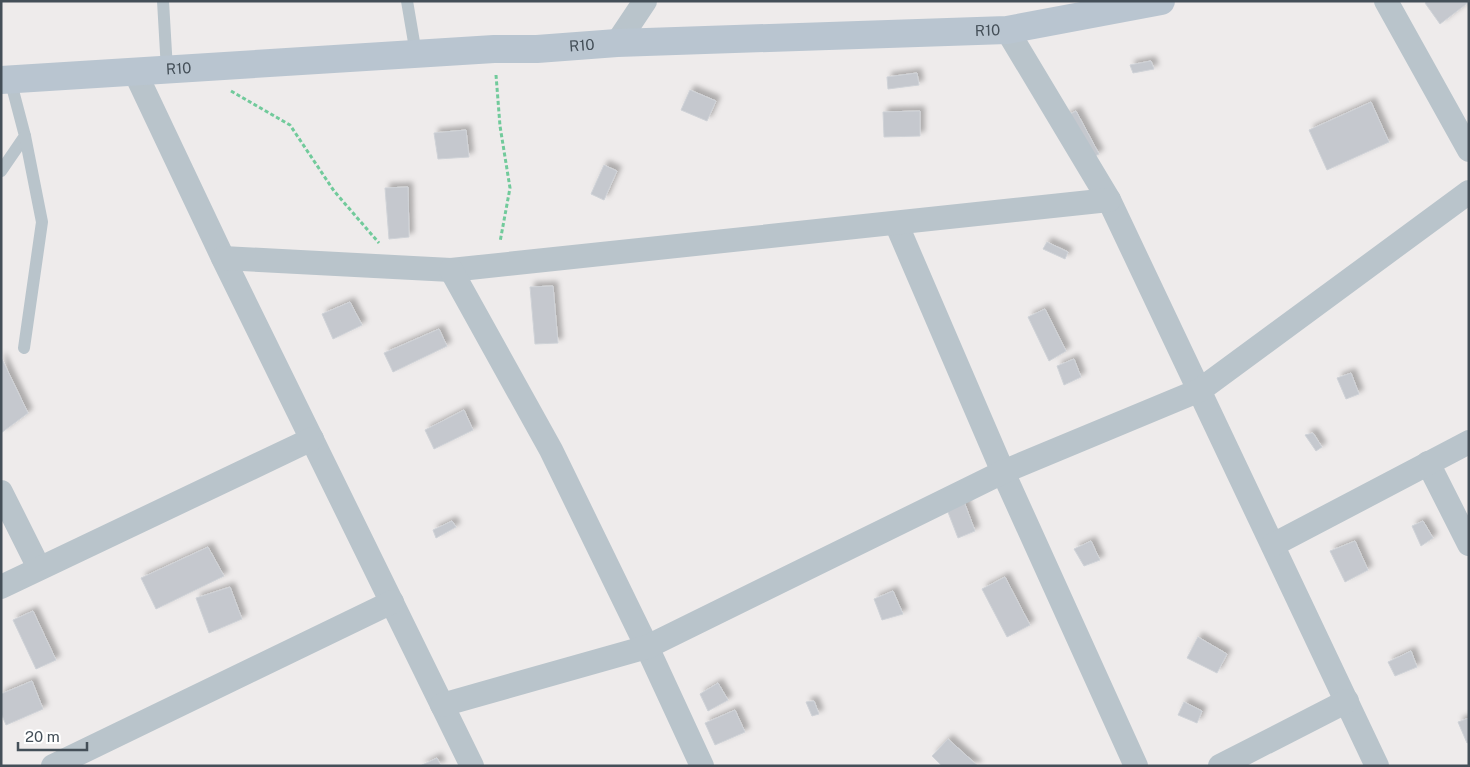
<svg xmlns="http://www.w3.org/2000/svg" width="1470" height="767" viewBox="0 0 1470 767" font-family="'Public Sans',sans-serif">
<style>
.building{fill:#c5c8ce;stroke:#cfd2d7;filter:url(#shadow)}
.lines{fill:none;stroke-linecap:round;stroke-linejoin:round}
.path{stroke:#71ca9b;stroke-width:3;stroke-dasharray:4 2.5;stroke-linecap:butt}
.lane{stroke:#b9c4cb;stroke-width:12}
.street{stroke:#b9c4cb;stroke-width:24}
.secondary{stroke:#b9c5d0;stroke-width:28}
.labels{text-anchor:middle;stroke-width:4;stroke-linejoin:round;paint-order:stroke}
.street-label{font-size:15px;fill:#444f58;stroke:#fff}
</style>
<defs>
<filter id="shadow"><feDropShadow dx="4.5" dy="-4.5" stdDeviation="2.5" flood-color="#0004"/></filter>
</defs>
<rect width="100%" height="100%" fill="#eeebeb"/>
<g class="building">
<polygon points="1427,1 1469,1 1469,2 1440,24 1425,3"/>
<polygon points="1151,61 1154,69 1133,73 1130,65"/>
<polygon points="917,73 919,85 888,89 887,77"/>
<polygon points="690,90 716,101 707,121 681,110"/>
<polygon points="1371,102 1389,142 1327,170 1309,130"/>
<polygon points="920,111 920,136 884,137 883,112"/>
<polygon points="1076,111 1099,154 1087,160 1065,117"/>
<polygon points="466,130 469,157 438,159 434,133"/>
<polygon points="604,165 617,171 604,200 591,194"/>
<polygon points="408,187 409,237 389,239 385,188"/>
<polygon points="1047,242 1068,252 1065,259 1043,249"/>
<polygon points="553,286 558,343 535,344 530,287"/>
<polygon points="350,302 362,325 333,339 322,314"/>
<polygon points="1045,309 1066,351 1049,361 1028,317"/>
<polygon points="439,329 447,346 393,372 384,353"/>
<polygon points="1,357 28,413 1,433"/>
<polygon points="1074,359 1081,377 1064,385 1057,366"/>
<polygon points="1351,373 1359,394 1346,399 1337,378"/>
<polygon points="464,410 473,430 434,449 425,430"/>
<polygon points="1313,433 1322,447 1316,451 1305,435"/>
<polygon points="963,499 975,531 958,538 946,507"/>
<polygon points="452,521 456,527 436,538 433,530"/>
<polygon points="1423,521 1433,538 1421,546 1412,526"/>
<polygon points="1091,541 1100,560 1084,566 1074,549"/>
<polygon points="1355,541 1368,570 1345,582 1330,551"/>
<polygon points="208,547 224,576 156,609 141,578"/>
<polygon points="1005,577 1030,625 1007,637 982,589"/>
<polygon points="230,587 242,619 209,633 196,598"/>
<polygon points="893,591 903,614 882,620 874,599"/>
<polygon points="33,611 56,660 36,669 13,620"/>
<polygon points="1198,637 1227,654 1217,673 1187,658"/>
<polygon points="1411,651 1417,667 1395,676 1388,662"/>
<polygon points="32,681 43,709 6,725 1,713 1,694"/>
<polygon points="718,683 728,700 708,711 700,694"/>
<polygon points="814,701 819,714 812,716 806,702"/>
<polygon points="1184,702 1202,711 1197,723 1178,715"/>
<polygon points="735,710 745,732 715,745 705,723"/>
<polygon points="1469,718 1469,742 1467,743 1458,722"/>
<polygon points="948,739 978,766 942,766 932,756"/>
<polygon points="437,758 441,766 420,766"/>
</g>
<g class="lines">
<g class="path">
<polyline points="496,75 500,126 510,188 500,242"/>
<polyline points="231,91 290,125 334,191 379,243"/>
</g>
<g class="lane">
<polyline points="163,1 167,70"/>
<polyline points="407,1 416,54"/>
<polyline points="1,171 25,136 10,79"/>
<polyline points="24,348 42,222 25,136"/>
</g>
<g class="street">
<polyline points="1386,1 1469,150"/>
<polyline points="1007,30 1109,200 1377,766"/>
<polyline points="617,43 645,1"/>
<polyline points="135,72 223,258 472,766"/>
<polyline points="896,223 1003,472 1136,766"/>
<polyline points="223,258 451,270 1109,200"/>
<polyline points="451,270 551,450 647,647 702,766"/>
<polyline points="1428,463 1469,544"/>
<polyline points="1,492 39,568"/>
<polyline points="1273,545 1469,442"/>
<polyline points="1,587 312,439"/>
<polyline points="442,705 647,647 1003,472 1200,390 1469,192"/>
<polyline points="53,766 392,602"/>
<polyline points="1220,766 1347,701"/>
</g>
<path class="secondary" id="s1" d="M1 80 494 49H537L617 43 1007 30 1161 1"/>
</g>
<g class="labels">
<g class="street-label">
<text dy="5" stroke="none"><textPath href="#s1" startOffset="988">R10</textPath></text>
<text dy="5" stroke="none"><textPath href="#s1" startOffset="582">R10</textPath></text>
<text dy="5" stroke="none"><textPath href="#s1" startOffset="178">R10</textPath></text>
</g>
</g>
<rect width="1470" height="767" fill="none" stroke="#444f58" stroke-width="5"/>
<path d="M18 742v8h69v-8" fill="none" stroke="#444f58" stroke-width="2.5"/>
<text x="25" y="742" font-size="15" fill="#444f58" stroke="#ffffff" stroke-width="4" paint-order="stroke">20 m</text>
</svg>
